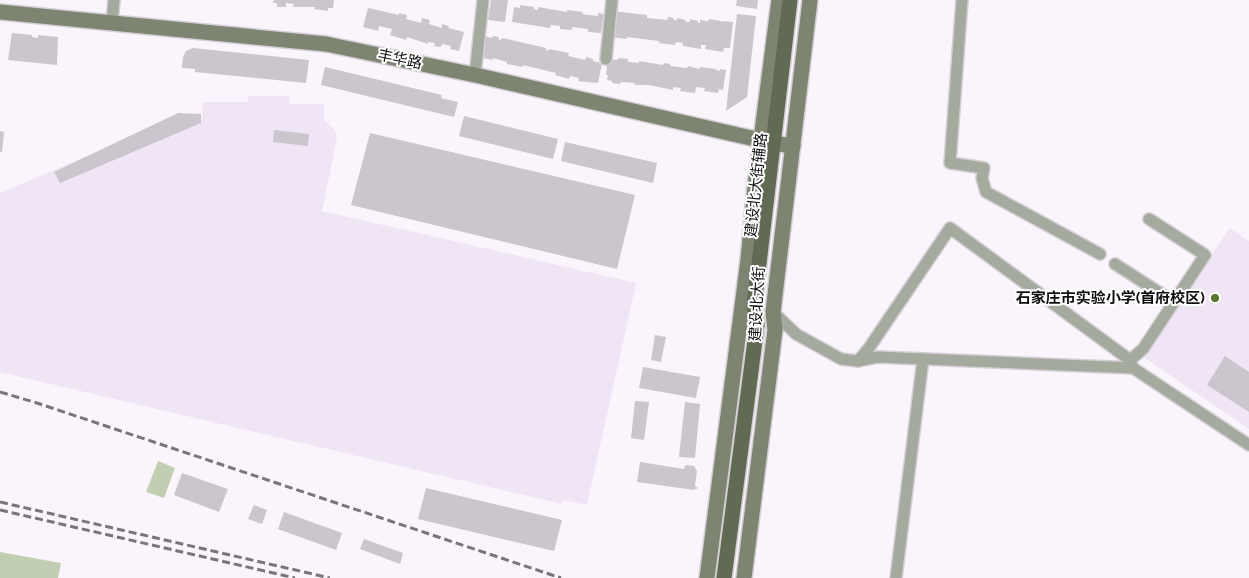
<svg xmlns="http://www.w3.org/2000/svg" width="1249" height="578" viewBox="0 0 1249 578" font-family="Raleway,'Noto Sans SC',sans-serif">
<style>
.built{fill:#f0e5f4}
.green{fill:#c2ceb2}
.building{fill:#cbc5cd}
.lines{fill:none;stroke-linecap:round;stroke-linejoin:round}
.street-casing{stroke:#d5cfd6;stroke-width:14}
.secondary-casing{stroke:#d5cfd6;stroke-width:18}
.primary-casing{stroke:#d5cfd6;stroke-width:18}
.street{stroke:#a4aa9d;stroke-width:11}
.secondary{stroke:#7d8572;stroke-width:15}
.primary{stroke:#616b54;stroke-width:15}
.rail{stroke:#79757a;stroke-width:3;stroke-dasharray:8 4;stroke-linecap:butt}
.poi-dot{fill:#597529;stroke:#fff;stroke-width:2}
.labels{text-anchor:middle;stroke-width:4;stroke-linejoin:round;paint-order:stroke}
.street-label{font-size:15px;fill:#100e10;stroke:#fff}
.poi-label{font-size:15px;font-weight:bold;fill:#100e10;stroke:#fff;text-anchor:end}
</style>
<rect width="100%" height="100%" fill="#faf4fc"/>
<g class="built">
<polygon points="248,96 289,96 290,104 324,104 324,120 334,129 337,138 322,211 636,283 587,505 563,500 562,504 0,372 0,193 179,117 202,120 203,102 248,102"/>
<polygon points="1230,228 1249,241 1249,429 1142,356"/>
</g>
<g class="green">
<polygon points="158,461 175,468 164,498 146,492"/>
<polygon points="0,552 61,563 58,578 0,578"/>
</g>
<g class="building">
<polygon points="274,0 334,0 333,8 328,8 328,11 314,9 315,7 293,7 294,4 286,3 286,7 277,7 277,3 273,3"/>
<polygon points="491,0 508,0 505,22 488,20"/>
<polygon points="737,0 758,0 757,9 736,6"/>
<polygon points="520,5 534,7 534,9 538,10 538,7 567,12 567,10 583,12 582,14 598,16 598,13 604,14 601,33 588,32 588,29 572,27 572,30 560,29 560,26 551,25 550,28 512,22 514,7 520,8"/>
<polygon points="368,8 399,15 399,13 407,15 406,19 421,23 422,18 430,20 429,24 442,28 442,24 449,26 448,28 464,32 459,51 450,49 451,46 442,44 441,47 434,46 435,43 428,42 428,44 407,37 406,40 390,35 392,29 379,26 378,31 363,27"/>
<polygon points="612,11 647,15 647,18 667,20 668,17 673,18 674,20 677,20 677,18 686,20 685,22 690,22 690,19 698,21 698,23 700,23 700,20 707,21 708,22 709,19 721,21 722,23 722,21 733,22 730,48 724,48 723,52 705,49 706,45 701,45 701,49 683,46 683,43 676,42 675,45 659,43 659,41 627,37 627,39 610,37"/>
<polygon points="737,14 756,16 747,97 726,111"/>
<polygon points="12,33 32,35 32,37 38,38 38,35 58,37 57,65 8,60"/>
<polygon points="484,36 492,38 493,36 499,37 498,39 501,40 502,38 546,48 546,50 548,51 549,49 569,53 568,56 585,60 586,57 593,59 593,61 602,63 598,83 578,81 579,78 570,76 569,79 555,75 556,73 523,65 523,67 507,64 507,62 493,58 493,60 483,58 483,56 480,55"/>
<polygon points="193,48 309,60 306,83 195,72 195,69 182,68 183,57 186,51"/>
<polygon points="618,58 628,59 628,62 639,63 639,61 663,65 664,63 670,64 670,66 687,68 688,66 700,69 700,67 716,69 716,70 720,71 720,69 726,70 723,90 719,89 718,93 704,91 705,88 696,87 695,93 680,91 681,88 673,87 673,90 649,85 634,85 635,83 621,82 620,84 612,83 612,81 607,80 608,75 606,75 608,59 618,60"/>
<polygon points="325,67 442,95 441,98 458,102 454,117 321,85"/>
<polygon points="178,113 201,114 201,123 60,183 54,172"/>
<polygon points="464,116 558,139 553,159 459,136"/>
<polygon points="274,130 309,134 308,146 273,142"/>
<polygon points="0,131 4,132 2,152 0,152"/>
<polygon points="370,133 635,195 617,269 351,205"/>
<polygon points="565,142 657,163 653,183 561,161"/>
<polygon points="655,335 666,337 661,362 651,360"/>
<polygon points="1225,356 1249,372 1249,412 1207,385"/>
<polygon points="643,367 700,377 696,398 639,388"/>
<polygon points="635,401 649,402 644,440 631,438"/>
<polygon points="685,402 700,404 695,458 679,457"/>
<polygon points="640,462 684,469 685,465 694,466 697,471 695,486 698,488 694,490 637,482"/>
<polygon points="182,473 228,489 219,512 174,495"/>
<polygon points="426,488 562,520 554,551 418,519"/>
<polygon points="254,505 267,510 262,524 248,519"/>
<polygon points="284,512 342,533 336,550 278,529"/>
<polygon points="364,539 403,553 400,564 360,549"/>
</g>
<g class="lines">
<defs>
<g id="street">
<polyline points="962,0 950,163 984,168 982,178 986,192 1100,254"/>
<polyline points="112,23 114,0"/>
<polyline points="606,59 612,0"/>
<polyline points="475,75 483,0"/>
<polyline points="1115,264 1174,302"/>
<polyline points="773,312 796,334 841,359 858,361 878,357 1133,368 1249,445"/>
<polyline points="1130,360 1143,349 1205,255 1149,219"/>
<polyline points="858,361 869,348 950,228 1130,360 1133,368"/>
<polyline points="896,578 923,359"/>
</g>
<g id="secondary">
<polyline points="0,12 326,44 475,75 773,143 793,146"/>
<polyline points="707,578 748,260 755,186 779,0"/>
<polyline points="744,578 775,330 773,312 810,0"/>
</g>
<polyline id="primary" points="724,578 757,325 754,306 790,0"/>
</defs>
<use href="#street" class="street-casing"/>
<use href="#secondary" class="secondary-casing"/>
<use href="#primary" class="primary-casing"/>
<use href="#street" class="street"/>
<use href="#secondary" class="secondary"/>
<use href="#primary" class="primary"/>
<g class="rail">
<polyline points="0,392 37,403 561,578"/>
<polyline points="0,502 330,578"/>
<polyline points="0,510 295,578"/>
</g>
</g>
<circle class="poi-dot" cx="1215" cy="298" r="5"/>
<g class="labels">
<g class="street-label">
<text transform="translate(400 59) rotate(12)" y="5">丰华路</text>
<text transform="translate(756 185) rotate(-84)" y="5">建设北大街辅路</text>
<text transform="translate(757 304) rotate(-87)" y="5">建设北大街</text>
</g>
<g class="poi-label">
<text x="1205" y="303">石家庄市实验小学(首府校区)</text>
</g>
</g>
</svg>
